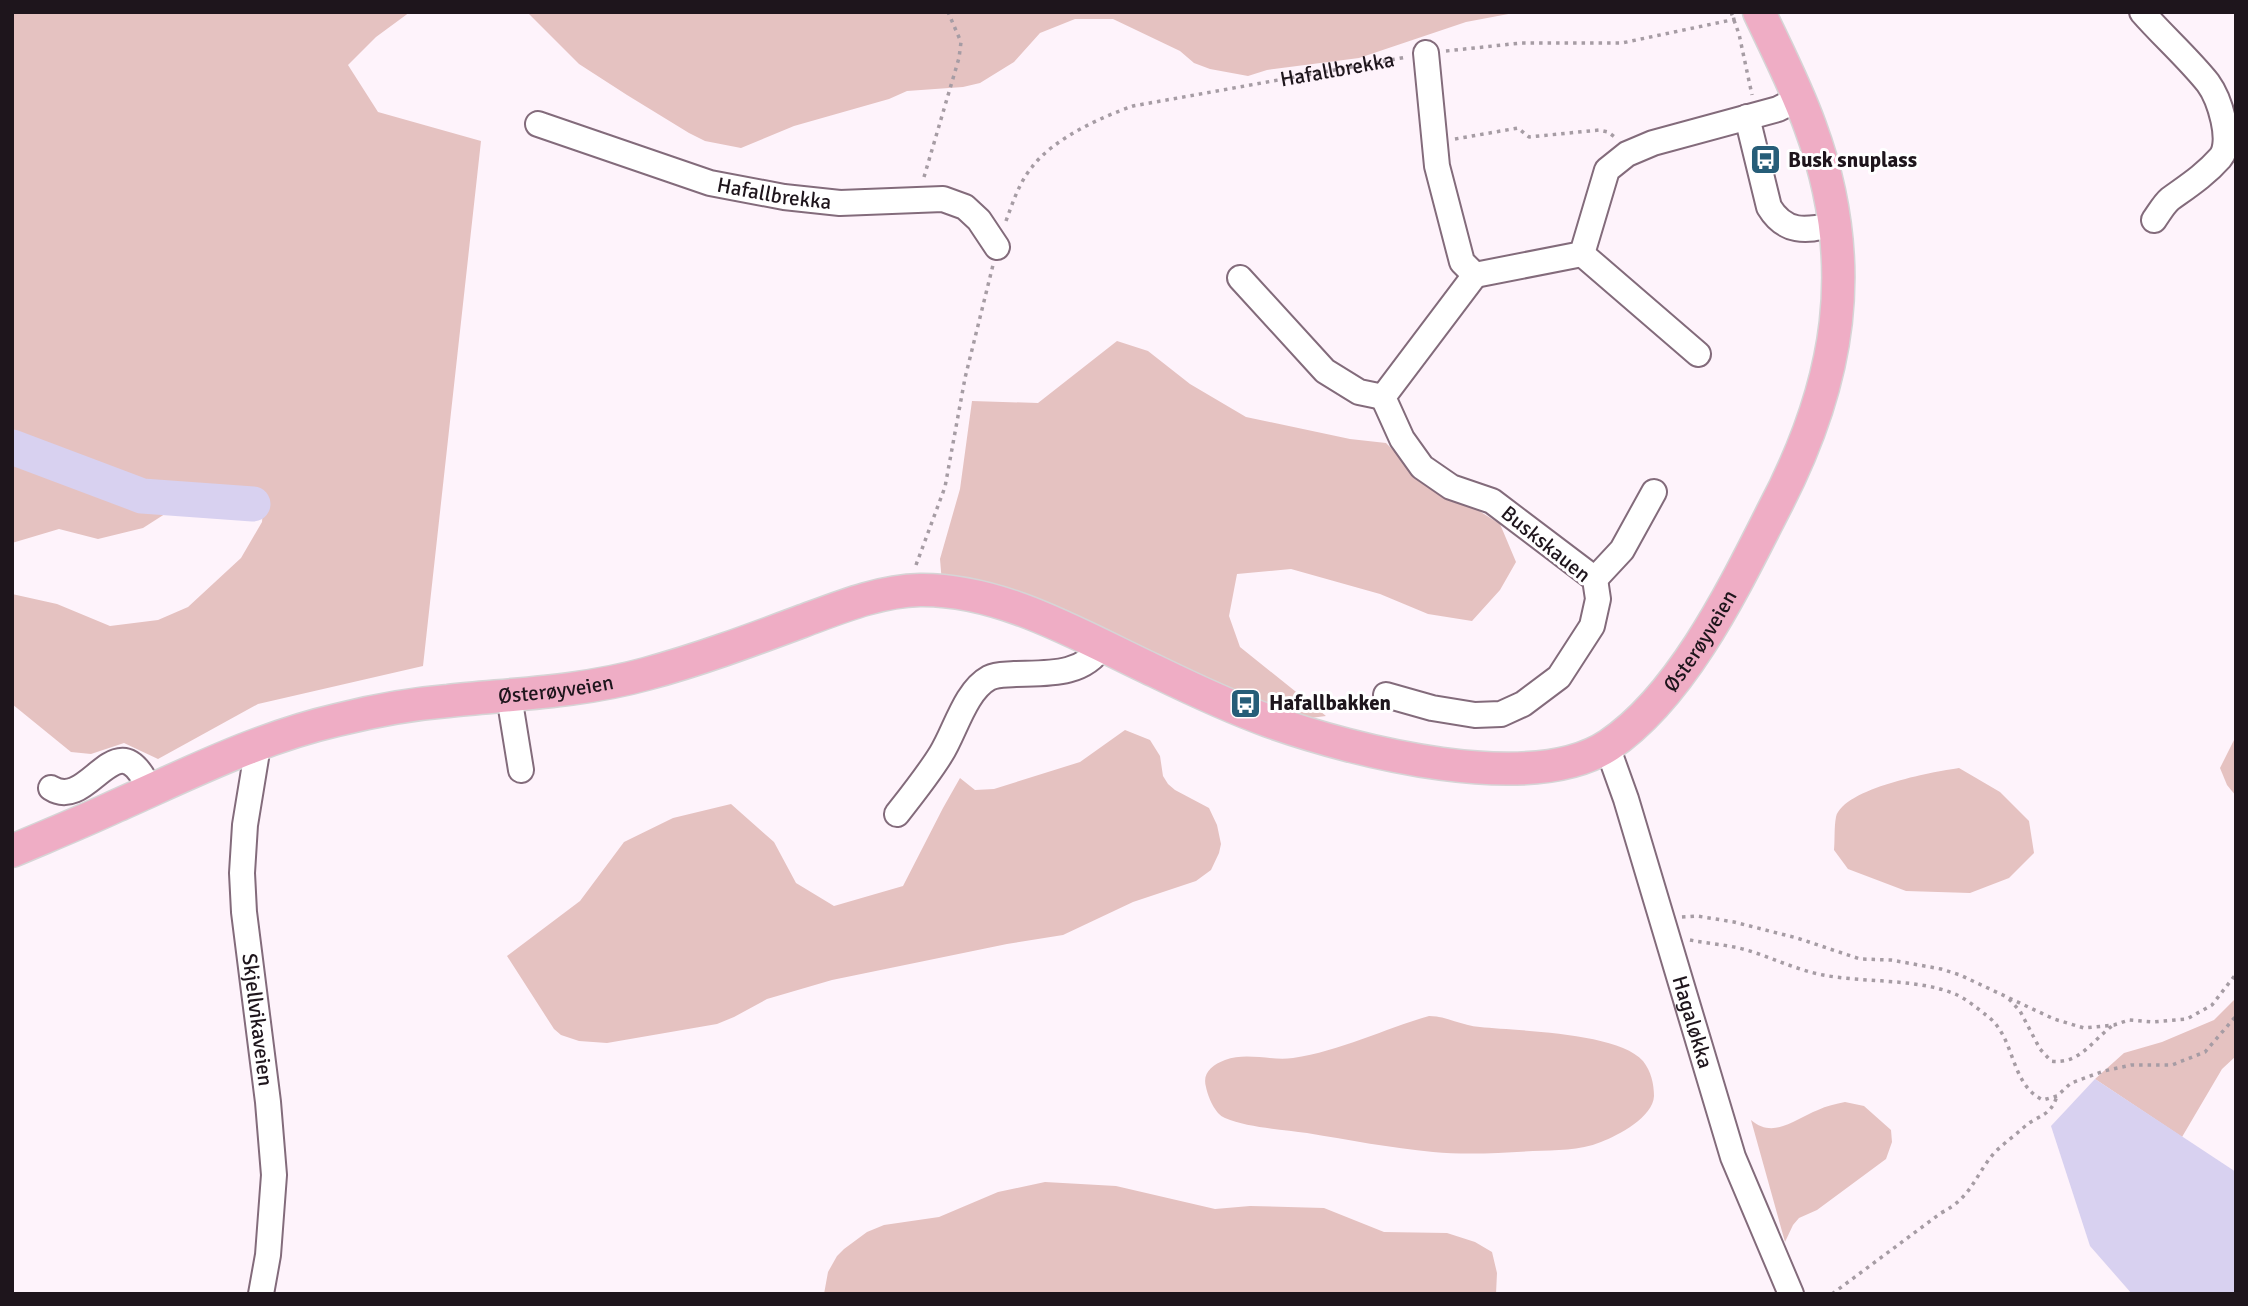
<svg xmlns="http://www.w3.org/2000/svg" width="2248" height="1306" viewBox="0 0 2248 1306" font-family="Signika,sans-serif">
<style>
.green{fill:#e5c2c1}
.water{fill:#d8d1f0}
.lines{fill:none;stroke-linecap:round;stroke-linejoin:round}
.river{stroke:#d8d1f0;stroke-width:35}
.minor-casing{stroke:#836b7b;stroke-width:28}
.major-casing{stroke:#d6d5d6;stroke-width:35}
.path{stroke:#a69ca4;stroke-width:3.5;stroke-dasharray:3.5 5;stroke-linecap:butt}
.minor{stroke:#fff;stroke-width:24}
.major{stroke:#efadc5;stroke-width:32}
.labels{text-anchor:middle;stroke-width:6;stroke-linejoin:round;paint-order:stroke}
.street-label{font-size:21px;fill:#1e151c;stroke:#fff}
.poi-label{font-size:21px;font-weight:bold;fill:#1e151c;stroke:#fff;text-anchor:start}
</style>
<rect width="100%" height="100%" fill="#fef3fb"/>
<g class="green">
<polygon points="12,12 410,12 376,37 348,65 378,112 481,141 423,666 258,704 158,759 124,743 91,754 71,752 12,704 12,594 57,604 110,626 158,620 188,607 241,558 262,522 263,510 170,493 168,512 143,528 98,539 59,529 12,543"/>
<polygon points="527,12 1519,12 1466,22 1359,58 1267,70 1248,76 1210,69 1194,63 1180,51 1113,19 1075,19 1040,33 1014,62 980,83 963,87 907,91 889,99 794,126 741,148 705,141 689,133 627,95 579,64"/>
<polygon points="1117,341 1148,351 1190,384 1246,417 1350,439 1386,443 1412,469 1500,524 1516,562 1500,590 1472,621 1428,614 1380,594 1291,569 1237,574 1229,616 1240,647 1326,716 1295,720 1104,628 999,585 942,583 940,559 960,489 972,401 1038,403"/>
<polygon points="1125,730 1150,740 1160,756 1163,776 1168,784 1175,790 1209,808 1217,825 1221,844 1219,853 1211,870 1196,881 1133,902 1063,935 1007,944 832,980 767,999 734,1017 717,1024 607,1043 579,1041 561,1035 554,1029 507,956 580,901 624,842 673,818 731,804 774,842 796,883 834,906 903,886 943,808 960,778 975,790 994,789 1080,762"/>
<polygon points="2236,736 2236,796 2227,785 2220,768"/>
<path d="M1959 768 2000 792 2029 821 2034 853 2009 878 1970 893 1906 891 1848 869 1834 850C1835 840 1834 827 1836 817 1844 788 1932 772 1959 768Z"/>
<polygon points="2236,998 2236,1056 2222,1069 2182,1137 2095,1079 2124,1053 2162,1042 2214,1020"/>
<path d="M1429 1016C1447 1016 1462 1026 1480 1027 1517 1031 1618 1032 1643 1061 1651 1071 1654 1084 1654 1096 1653 1117 1619 1135 1601 1142 1579 1151 1556 1150 1533 1151 1500 1153 1466 1155 1433 1152 1391 1148 1349 1140 1307 1133 1282 1129 1248 1128 1225 1118 1215 1114 1208 1097 1206 1087 1202 1073 1212 1065 1225 1060 1247 1052 1270 1061 1293 1058 1340 1051 1384 1029 1429 1016Z"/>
<path d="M1845 1102 1864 1106 1891 1130 1892 1142 1886 1159 1817 1210 1799 1218 1793 1225 1785 1242 1751 1120C1774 1140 1796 1118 1818 1110 1826 1106 1836 1104 1845 1102Z"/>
<polygon points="1045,1182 1116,1186 1215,1209 1250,1206 1324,1208 1384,1232 1447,1233 1475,1242 1492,1252 1497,1273 1496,1294 824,1294 828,1272 837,1256 844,1249 867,1232 884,1225 939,1217 998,1192"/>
</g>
<polygon class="water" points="2095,1079 2236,1172 2236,1294 2132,1294 2090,1246 2051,1126"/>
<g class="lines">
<polyline class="river" points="12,447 142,496 253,504"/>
<defs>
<g id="minor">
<path d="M2142 12C2163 36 2188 58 2208 83 2219 98 2234 142 2220 158 2205 175 2188 186 2170 199 2164 204 2159 213 2154 220"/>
<polyline points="1426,53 1437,166 1462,262 1475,275 1582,254 1607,170 1627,154 1653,143 1778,109 1800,98"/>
<path d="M1747 117 1769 207C1786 235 1807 230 1835 225"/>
<path id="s2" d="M538 124 710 183 784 197 840 203 943 199 965 207 979 220 997 247"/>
<polyline points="1582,254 1698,354"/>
<polyline points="1240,278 1325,371 1359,392 1383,397"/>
<polyline points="1595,579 1622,550 1654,492"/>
<polyline points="1386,695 1432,708 1475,715 1501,714 1523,704 1559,677 1592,626 1598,599 1595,579 1492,501 1451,487 1422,467 1402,439 1383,397 1475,275"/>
<polyline points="509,696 521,770"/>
<path id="s3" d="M253 746 256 758 245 825 242 873 244 912 268 1102 274 1175 268 1255 261 1294"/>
<path id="s4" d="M1607 746 1626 799 1733 1157 1791 1294"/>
<path d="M51 788C90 813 117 713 150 791"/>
<path d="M897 814C912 795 928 775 941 754 955 732 965 691 989 678 997 674 1006 675 1015 674 1047 673 1083 676 1102 646"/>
</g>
<g id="major">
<path id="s5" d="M12 851C47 836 82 822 116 806 188 774 259 738 337 720 373 711 410 704 448 701 514 694 581 692 646 674 698 660 749 641 800 622 838 608 878 591 920 590 1003 589 1082 637 1155 671 1192 689 1230 707 1269 721 1353 751 1531 797 1609 745 1682 696 1734 588 1773 511 1840 384 1861 264 1810 126 1796 87 1777 50 1759 12"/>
</g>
</defs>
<use href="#minor" class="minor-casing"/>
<use href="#major" class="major-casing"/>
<g class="path">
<polyline points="1731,12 1739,34 1752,95"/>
<polyline points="1446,51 1521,43 1622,43 1736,19"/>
<polyline points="1455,139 1518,128 1529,137 1599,130 1608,132 1616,138"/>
<polyline points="924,177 959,58 961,42 948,12"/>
<path id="s1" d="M1006 221C1013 202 1019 183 1032 167 1053 139 1101 117 1133 106L1407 57"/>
<polyline points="916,565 945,487 965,378 993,265"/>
<polyline points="1682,917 1697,916 1734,922 1797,938 1860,959 1891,960 1941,969 1960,975 2054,1019 2084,1028 2114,1025 2129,1020 2153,1022 2187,1019 2212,1005 2236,974"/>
<path d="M1690 940C1710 944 1733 945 1753 952 1777 960 1798 970 1823 975 1865 983 1916 978 1955 994 1965 998 1977 1008 1986 1015 2016 1036 2009 1084 2043 1100L2057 1096 2071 1083 2104 1071 2131 1065H2172L2205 1052 2236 1016"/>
<path d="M2009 999 2020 1011 2040 1049 2051 1061C2079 1065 2092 1041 2112 1026"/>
<path d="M1832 1294 1941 1213C1972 1197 1974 1177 1994 1153 2003 1144 2014 1136 2023 1128 2038 1114 2050 1118 2057 1096"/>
</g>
<use href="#minor" class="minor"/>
<use href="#major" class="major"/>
</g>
<defs>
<symbol id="bus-square" viewBox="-11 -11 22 22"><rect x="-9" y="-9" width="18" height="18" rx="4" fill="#265d78" stroke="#fff"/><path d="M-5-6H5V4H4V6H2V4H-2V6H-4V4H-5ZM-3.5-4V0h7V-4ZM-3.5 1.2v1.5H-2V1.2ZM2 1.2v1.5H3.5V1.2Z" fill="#fff"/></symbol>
</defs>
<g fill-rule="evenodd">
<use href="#bus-square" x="1748" y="142" width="35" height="35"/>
<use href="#bus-square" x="1228" y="686" width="35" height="35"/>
</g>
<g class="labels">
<g class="street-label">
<text dy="7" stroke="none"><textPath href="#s1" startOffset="387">Hafallbrekka</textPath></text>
<text dy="7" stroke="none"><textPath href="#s2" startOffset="247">Hafallbrekka</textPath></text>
<text transform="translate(1546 544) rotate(39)" y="7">Buskskauen</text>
<text dy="7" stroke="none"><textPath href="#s5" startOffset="1816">Østerøyveien</textPath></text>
<text dy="7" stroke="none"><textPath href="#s5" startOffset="572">Østerøyveien</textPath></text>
<text dy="7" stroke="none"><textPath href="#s3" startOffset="276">Skjellvikaveien</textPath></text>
<text dy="7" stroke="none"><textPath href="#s4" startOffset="289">Hagaløkka</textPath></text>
</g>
<g class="poi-label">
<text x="1788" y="167">Busk snuplass</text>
<text x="1269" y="710">Hafallbakken</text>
</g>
</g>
<rect width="2248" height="1306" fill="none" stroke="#1e151c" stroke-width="28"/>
</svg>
